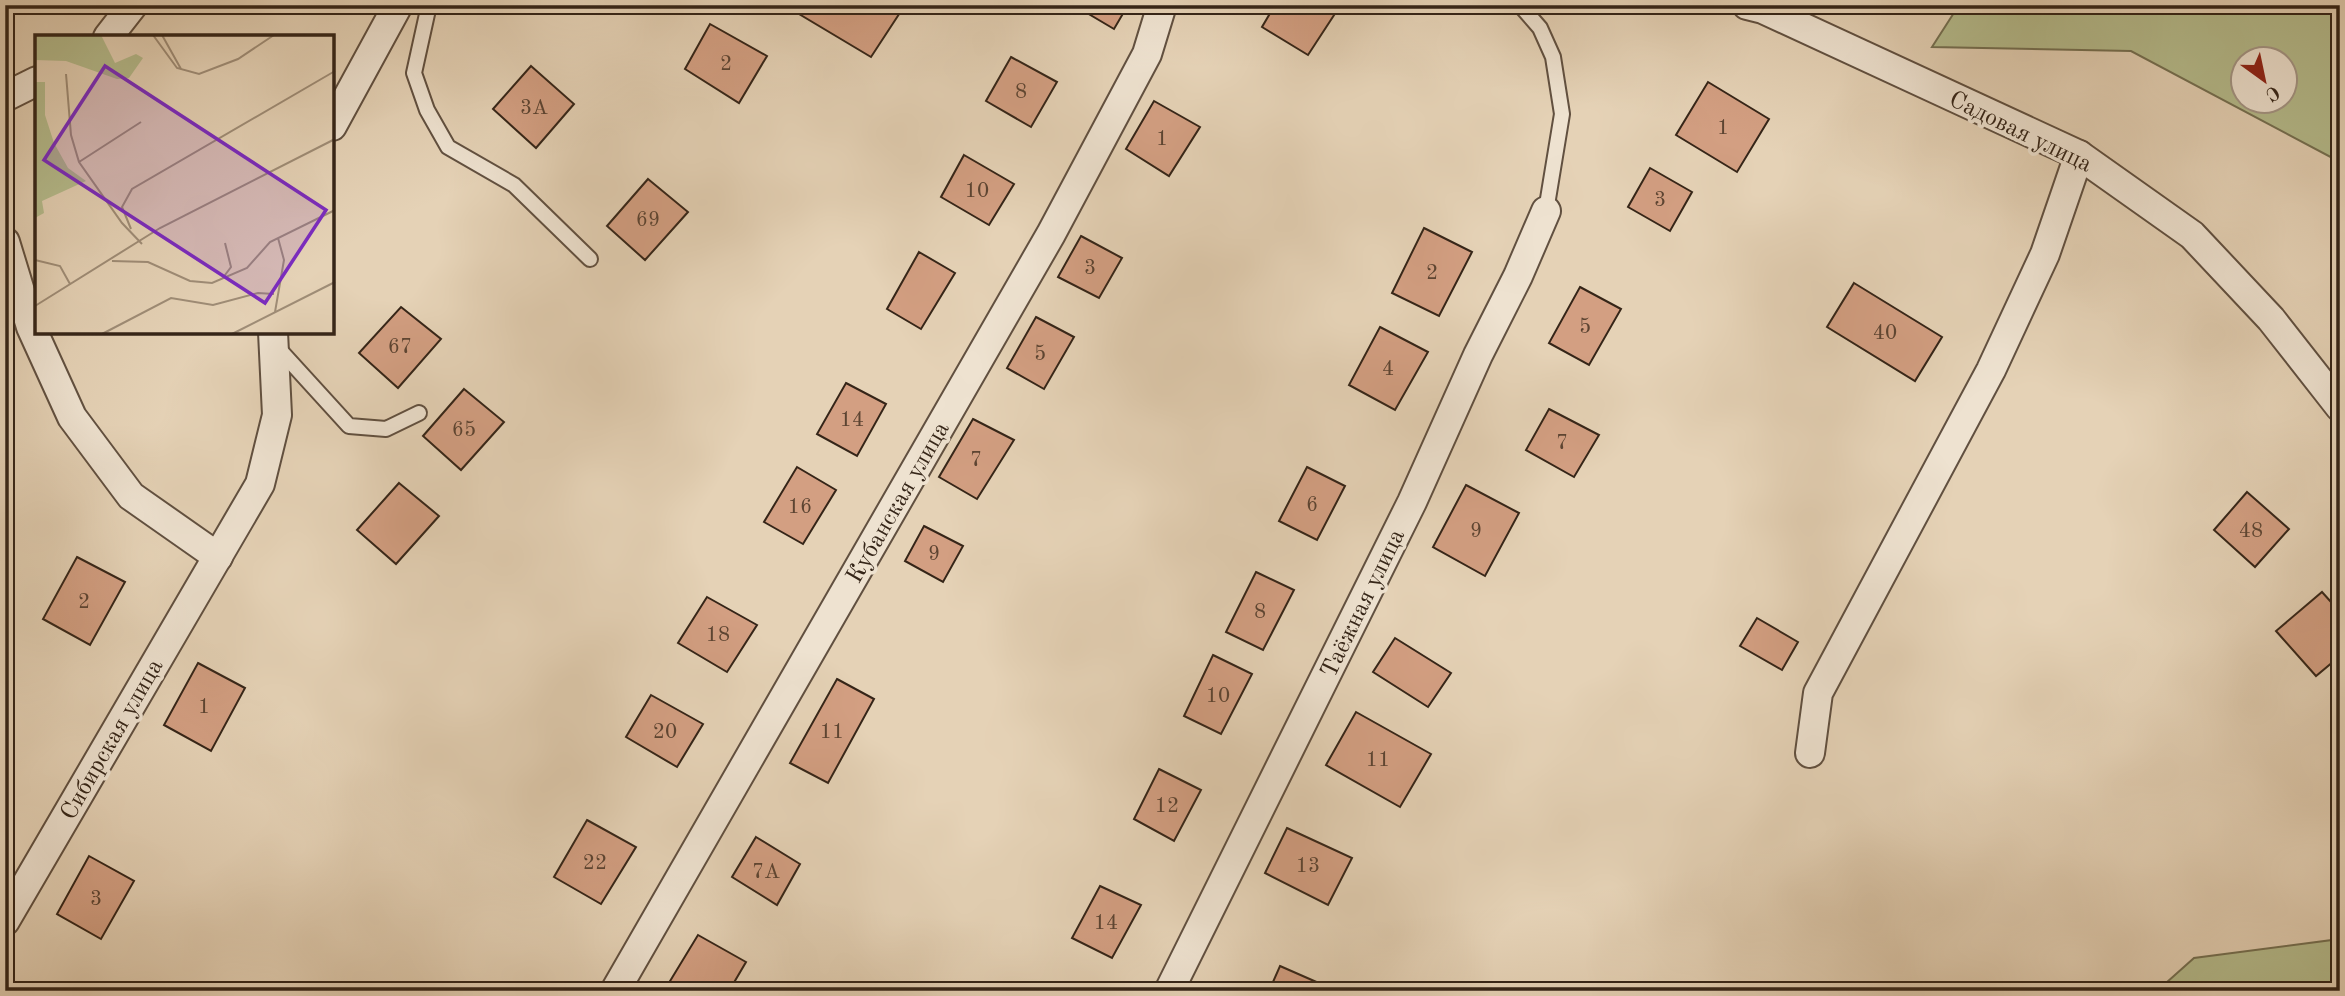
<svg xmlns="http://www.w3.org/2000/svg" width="2345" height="996" viewBox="0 0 2345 996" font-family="'Old Standard TT',serif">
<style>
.green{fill:#b5bc8d;stroke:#757052;stroke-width:2;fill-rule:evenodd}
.building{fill:#d39f82;stroke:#352518;stroke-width:2}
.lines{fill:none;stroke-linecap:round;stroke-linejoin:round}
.lane-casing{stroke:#615040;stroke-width:18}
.street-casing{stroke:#615040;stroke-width:32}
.lane{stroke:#eee2d0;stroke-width:14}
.street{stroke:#eee2d0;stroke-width:28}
.labels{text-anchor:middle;stroke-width:7;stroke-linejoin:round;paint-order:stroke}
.number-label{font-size:21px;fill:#5c4432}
.street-label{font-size:24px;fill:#352518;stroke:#eee2d0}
.inset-road{fill:none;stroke:#9f8d77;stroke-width:2}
.view{fill:#7b2cbf;fill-opacity:0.15;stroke:#7b2cbf;stroke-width:3.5}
.inset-edge{fill:none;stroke:#352518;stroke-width:3.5}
</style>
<rect width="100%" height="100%" fill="#e5d2b6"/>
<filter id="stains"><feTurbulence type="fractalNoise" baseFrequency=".00286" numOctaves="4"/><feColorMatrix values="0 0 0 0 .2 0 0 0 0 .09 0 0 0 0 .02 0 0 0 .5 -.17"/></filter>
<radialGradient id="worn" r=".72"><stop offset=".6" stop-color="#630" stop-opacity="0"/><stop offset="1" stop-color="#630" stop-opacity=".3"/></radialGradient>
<g class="green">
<path d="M1959 5H2340V162L2131 51 1932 47ZM2244 60H2286V102H2244Z"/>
<polygon points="2340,939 2340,991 2157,991 2194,958"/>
</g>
<g class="building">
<polygon points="784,5 905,5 871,57"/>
<polygon points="1079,5 1128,5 1114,29 1077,7"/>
<polygon points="1275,5 1332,5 1338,9 1308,55 1262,27"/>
<polygon points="710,24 767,56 739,103 685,69"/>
<polygon points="1011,57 1057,82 1031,127 986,101"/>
<polygon points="531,66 574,104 536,148 493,109"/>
<polygon points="1708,82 1769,119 1737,172 1676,135"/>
<polygon points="1154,101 1200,127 1169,176 1126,149"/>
<polygon points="964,155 1014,184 989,225 941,197"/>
<polygon points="1650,168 1692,192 1670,231 1628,207"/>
<polygon points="648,179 688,212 645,260 607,226"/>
<polygon points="1424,228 1472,252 1439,316 1392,293"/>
<polygon points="1081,236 1122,258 1099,298 1058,277"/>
<polygon points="919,252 955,273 921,329 887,309"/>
<polygon points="1854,283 1942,337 1915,381 1827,327"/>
<polygon points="1580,287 1621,309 1589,365 1549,343"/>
<polygon points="401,307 441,339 398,388 359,353"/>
<polygon points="1036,317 1074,337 1044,389 1007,368"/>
<polygon points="1380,327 1428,352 1395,410 1349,385"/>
<polygon points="846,383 886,404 857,456 817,434"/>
<polygon points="464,389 504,422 461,470 423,436"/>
<polygon points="1549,409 1599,435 1574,477 1526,450"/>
<polygon points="973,419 1014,440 977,499 939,477"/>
<polygon points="797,467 836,490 803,544 764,522"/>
<polygon points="1307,467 1345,486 1317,540 1279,521"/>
<polygon points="399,483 439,516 396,564 357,530"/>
<polygon points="1466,485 1519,513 1485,576 1433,547"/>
<polygon points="2247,492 2289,529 2255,567 2214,530"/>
<polygon points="924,526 963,546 943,582 905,561"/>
<polygon points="77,557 125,582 90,645 43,619"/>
<polygon points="1256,572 1294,590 1263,650 1226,632"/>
<polygon points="2322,592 2340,612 2340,656 2316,676 2276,631"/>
<polygon points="707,597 757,625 727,672 678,643"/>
<polygon points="1757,618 1798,642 1782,670 1740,646"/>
<polygon points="1395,638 1451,673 1428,707 1373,672"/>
<polygon points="1213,655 1252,674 1221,734 1184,716"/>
<polygon points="198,663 245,688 211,751 164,725"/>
<polygon points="837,679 874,699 828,783 790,763"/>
<polygon points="651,695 703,724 677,767 626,737"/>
<polygon points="1356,712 1431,754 1400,807 1326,765"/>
<polygon points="1159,769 1201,790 1174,841 1134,819"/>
<polygon points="587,820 636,847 601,904 554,877"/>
<polygon points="1287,828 1352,858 1328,905 1265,873"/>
<polygon points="756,837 800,864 777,905 732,877"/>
<polygon points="89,856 134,881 101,939 57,914"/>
<polygon points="1100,886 1141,905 1112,958 1072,938"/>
<polygon points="698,935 746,962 729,991 664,991"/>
<polygon points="1280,966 1337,991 1269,991"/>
</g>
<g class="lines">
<defs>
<g id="lane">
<polyline points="429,5 414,73 427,110 448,147 514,185 590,259"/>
<polyline points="1520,5 1540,28 1553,57 1562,114 1546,211"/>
<polyline points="277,347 349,426 386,429 419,413"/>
</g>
<g id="street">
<polyline points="1747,5 1763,9 2079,155 2192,235 2271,319 2340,407"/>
<polyline points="108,37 133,5"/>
<polyline points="5,97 37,81"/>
<polyline points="332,126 398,5"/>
<polyline points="5,242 31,327 72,417 131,496 218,557"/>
<polyline points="1810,753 1818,693 1991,370 2045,254 2079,155"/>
<polyline points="5,921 260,484 277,415 273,332"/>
<polyline points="615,991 1051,234 1147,54 1162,5"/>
<polyline points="1169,991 1412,502 1478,355 1518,276 1546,211"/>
</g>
</defs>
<use href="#lane" class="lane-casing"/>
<use href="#street" class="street-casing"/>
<use href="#lane" class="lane"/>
<use href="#street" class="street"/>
</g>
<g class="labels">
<g class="number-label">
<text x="726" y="70">2</text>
<text x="1021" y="98">8</text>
<text x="534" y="114">3А</text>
<text x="1723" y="134">1</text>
<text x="1162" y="145">1</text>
<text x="977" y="197">10</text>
<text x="1660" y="206">3</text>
<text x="648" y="226">69</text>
<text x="1090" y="274">3</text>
<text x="1432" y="279">2</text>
<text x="1585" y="333">5</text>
<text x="1885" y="339">40</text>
<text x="400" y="353">67</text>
<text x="1040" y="360">5</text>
<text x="1388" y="375">4</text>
<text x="852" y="426">14</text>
<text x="464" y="436">65</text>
<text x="1562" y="449">7</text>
<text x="976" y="466">7</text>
<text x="1312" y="511">6</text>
<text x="800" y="513">16</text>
<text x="1476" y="537">9</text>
<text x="2251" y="537">48</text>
<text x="934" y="560">9</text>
<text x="84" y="608">2</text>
<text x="1260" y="618">8</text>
<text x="718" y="641">18</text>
<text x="1218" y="702">10</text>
<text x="204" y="713">1</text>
<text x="665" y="738">20</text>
<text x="832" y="738">11</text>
<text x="1378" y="766">11</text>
<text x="1167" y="812">12</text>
<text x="595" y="869">22</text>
<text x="1308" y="872">13</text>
<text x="766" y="878">7А</text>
<text x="96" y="905">3</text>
<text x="1106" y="929">14</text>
</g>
<g class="street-label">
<text transform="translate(2021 131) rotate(26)" y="8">Садовая улица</text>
<text transform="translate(897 502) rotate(-60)" y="8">Кубанская улица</text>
<text transform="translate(1362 603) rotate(-64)" y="8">Таёжная улица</text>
<text transform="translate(111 739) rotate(-60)" y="8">Сибирская улица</text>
</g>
</g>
<g transform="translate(35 35)">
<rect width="299" height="299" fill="#e5d2b6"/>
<path d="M0 0H66L80 28 101 19 108 23 94 43 82 44 31 26 0 25ZM0 47H10V80L19 108 33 133 51 146 7 166 9 178 0 183Z" fill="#b5bc8d"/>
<path class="inset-road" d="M118 0 142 33 164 39 203 24 239 0M127 0 146 34M31 39 36 100 44 127 87 188 107 209M44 127 106 87M96 194 87 172 97 154 300 36M0 225 25 231 35 249M77 226 113 227 155 246 177 248 212 233 235 207 300 175M187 244 196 232 190 208M0 271 125 193 300 104M240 277 249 225 243 203M67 299 136 263 178 270 223 258 239 259M197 299 300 247"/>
<path class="view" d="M70 31 291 175 230 268 9 125Z"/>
<rect width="299" height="299" class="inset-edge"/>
</g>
<rect width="2345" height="996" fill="none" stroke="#e5d2b6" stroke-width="28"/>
<rect x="7" y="7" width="2331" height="982" fill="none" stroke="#352518" stroke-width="3.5"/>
<rect x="14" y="14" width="2317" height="968" fill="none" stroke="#352518" stroke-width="2"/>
<g transform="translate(2264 80) rotate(147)"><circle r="33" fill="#eee2d0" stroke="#a49686" stroke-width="2"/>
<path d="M0-5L12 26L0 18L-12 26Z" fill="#8f2418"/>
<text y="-10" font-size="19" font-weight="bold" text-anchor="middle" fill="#352518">С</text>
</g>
<rect width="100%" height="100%" filter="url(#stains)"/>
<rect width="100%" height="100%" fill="url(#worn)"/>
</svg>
